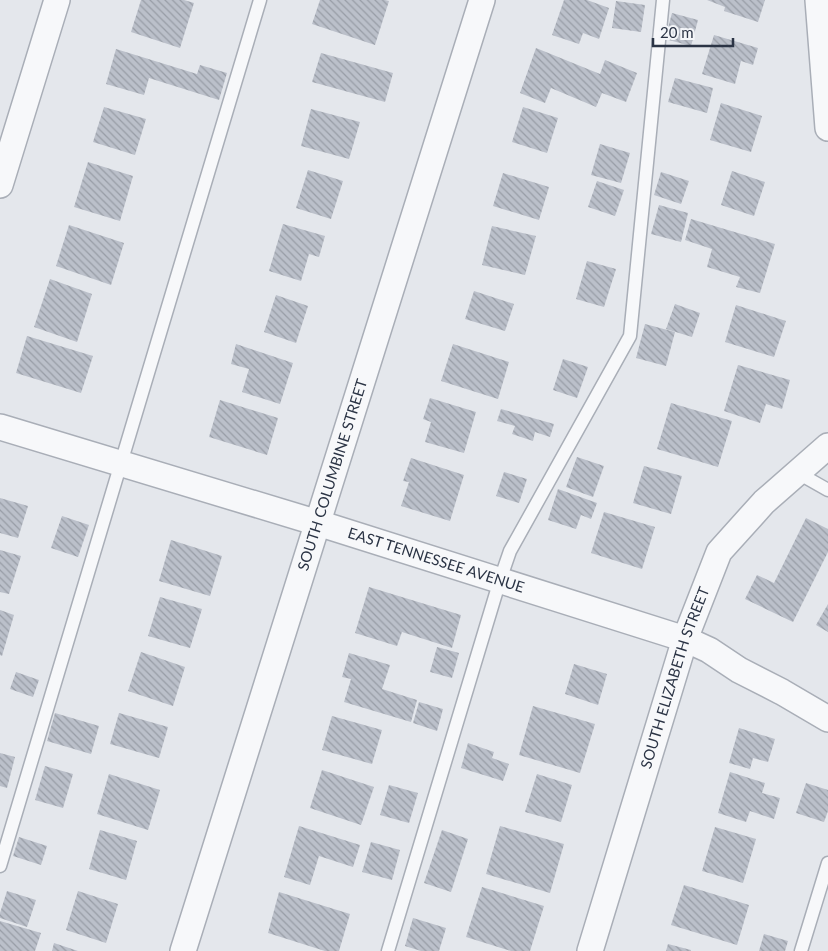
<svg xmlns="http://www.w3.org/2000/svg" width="828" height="951" viewBox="0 0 828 951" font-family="Lato,sans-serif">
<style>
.building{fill:url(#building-back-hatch)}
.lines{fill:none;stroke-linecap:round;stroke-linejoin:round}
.lane-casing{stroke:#a9aeb7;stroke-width:15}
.street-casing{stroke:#a9aeb7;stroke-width:28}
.lane{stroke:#f7f8fa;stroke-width:12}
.street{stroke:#f7f8fa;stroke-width:25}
.labels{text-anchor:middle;stroke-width:4.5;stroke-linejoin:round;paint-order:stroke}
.street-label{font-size:15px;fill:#2b3445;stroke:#f4f6f9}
</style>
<defs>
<pattern id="building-back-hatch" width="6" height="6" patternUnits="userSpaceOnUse" patternTransform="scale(1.25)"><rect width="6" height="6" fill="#bbc0ca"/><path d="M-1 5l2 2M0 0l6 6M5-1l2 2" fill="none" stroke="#989da6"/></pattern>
</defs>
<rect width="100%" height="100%" fill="#e4e7ec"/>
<g class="building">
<polygon points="141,0 184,0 194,3 180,48 131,32"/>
<polygon points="320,0 385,0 389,1 375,45 312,24"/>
<polygon points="564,0 587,0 609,8 599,39 583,33 579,44 552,35"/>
<polygon points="707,0 765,0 758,22 724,11 725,7"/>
<polygon points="616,1 645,5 641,32 612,28"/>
<polygon points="672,13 698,20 691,46 665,39"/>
<polygon points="714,35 758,48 753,65 741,61 735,84 702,74"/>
<polygon points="536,48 600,74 605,60 637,73 626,102 602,93 596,107 551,88 545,103 520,93"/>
<polygon points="116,49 197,74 200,65 227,73 219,100 149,78 144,95 106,84"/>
<polygon points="321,53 393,73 385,102 312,82"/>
<polygon points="675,78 713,88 707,113 668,102"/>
<polygon points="721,103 762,116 751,152 710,140"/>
<polygon points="104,107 146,119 135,155 93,142"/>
<polygon points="523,107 558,118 547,153 512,142"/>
<polygon points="311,109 360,122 349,159 301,146"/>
<polygon points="600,144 630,153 621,183 591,175"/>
<polygon points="88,162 133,176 120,221 74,207"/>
<polygon points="308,170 343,181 331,219 296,208"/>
<polygon points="732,171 765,182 754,216 721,205"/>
<polygon points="661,172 689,181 681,204 654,195"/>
<polygon points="503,173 549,187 539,220 493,206"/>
<polygon points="597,181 624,190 615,216 588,207"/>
<polygon points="659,205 688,213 681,242 651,234"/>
<polygon points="691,219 775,244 760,293 736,287 740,277 707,267 712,249 685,240"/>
<polygon points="283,224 325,236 319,257 309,254 301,281 269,271"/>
<polygon points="69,225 124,243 111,285 56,266"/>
<polygon points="492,226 536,236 525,275 482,265"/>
<polygon points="587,261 616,269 604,307 576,299"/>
<polygon points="50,279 92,294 77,342 34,327"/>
<polygon points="474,291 514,304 505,331 465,319"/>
<polygon points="276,295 308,306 296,343 264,332"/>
<polygon points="675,304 700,313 692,337 666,329"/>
<polygon points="736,305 786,321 774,357 725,342"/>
<polygon points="645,324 675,332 666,366 636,358"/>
<polygon points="27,336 93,356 81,393 16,373"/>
<polygon points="236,344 293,363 280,404 242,392 249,369 231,364"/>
<polygon points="453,344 509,362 498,399 441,381"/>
<polygon points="563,359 588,367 577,398 553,390"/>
<polygon points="738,365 790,380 782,409 766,404 760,423 724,411"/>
<polygon points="430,398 476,412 464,453 425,442 431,422 423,419"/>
<polygon points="220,400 278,418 267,455 209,437"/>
<polygon points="671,403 732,421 718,467 657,449"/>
<polygon points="501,409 554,424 550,437 535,432 533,441 512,434 515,426 497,421"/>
<polygon points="577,457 604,466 593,497 566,487"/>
<polygon points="411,458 464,475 450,521 401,506 409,482 403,481"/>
<polygon points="644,466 682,476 671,514 633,503"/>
<polygon points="504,472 527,479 519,503 496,496"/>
<polygon points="558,489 597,503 591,519 581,515 576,529 548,520"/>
<polygon points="0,498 28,506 18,538 0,533"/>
<polygon points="604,512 655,527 642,569 591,553"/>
<polygon points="62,516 89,525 78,557 51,548"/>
<polygon points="806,518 828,529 828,552 793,622 745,599 757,575 774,583"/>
<polygon points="171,540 222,556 210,596 159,581"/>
<polygon points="0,550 21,556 9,594 0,592"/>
<polygon points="369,587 461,615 452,648 402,632 397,646 355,633"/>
<polygon points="160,597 202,609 190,648 148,636"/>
<polygon points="828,604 828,632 816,625"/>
<polygon points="0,610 14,615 2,656 0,655"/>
<polygon points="437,647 459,653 452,678 430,672"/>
<polygon points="141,652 185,667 173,706 128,691"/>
<polygon points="349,653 390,665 382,689 417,700 411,722 344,702 351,679 342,677"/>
<polygon points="574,664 607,674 598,705 565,694"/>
<polygon points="16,672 39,680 33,697 10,689"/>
<polygon points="419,702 443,709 437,731 413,723"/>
<polygon points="533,706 595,724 580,773 519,755"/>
<polygon points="55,713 99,726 91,754 47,741"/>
<polygon points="119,713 168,727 159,758 110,744"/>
<polygon points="332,716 382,730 372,764 322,750"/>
<polygon points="739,728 775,739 768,762 753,758 750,769 729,763"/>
<polygon points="468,743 494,752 492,758 509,764 503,781 461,768"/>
<polygon points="0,753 15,757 7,788 0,786"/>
<polygon points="45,766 73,774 63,808 35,800"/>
<polygon points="322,770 374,787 361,825 310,808"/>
<polygon points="730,772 765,783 762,793 780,798 774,819 750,811 746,822 718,813"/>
<polygon points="109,774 160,790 148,830 97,814"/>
<polygon points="537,774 572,785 561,822 525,812"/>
<polygon points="806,783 828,790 828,811 824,822 796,813"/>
<polygon points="389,785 418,793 409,823 380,815"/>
<polygon points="299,826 360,845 353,867 319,856 310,885 284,877"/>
<polygon points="500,826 564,844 550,893 486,874"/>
<polygon points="715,827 756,839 743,883 702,871"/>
<polygon points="100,830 137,841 126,880 89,869"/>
<polygon points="442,830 468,839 451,892 424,883"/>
<polygon points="19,837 47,846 41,865 13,856"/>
<polygon points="371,842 400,850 392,880 362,872"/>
<polygon points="684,885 749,905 737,945 671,925"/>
<polygon points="482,887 544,906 530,951 511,951 466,937"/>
<polygon points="7,891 36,900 27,927 0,918 0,913"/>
<polygon points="78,891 118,904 106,943 66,930"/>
<polygon points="279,892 350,914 339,951 325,951 268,933"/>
<polygon points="413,918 446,928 439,951 421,951 405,946"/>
<polygon points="0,921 41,933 35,951 0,951"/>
<polygon points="764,934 788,941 785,951 759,951"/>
<polygon points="54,943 78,951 52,951"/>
<polygon points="668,944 691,950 691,951 666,951"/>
</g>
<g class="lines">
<defs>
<g id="lane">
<polyline points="798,473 828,490"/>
<polyline points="0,866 260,0"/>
<polyline points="388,951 500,580 510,551 630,336 663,0"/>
<polyline points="801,951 828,863"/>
</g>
<g id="street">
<polyline points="818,0 828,128"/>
<polyline points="0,185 57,0"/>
<path id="s1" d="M0 427 318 523 685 639 709 650 739 670 782 692 828 719"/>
<path id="s2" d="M183 951 482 0"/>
<path id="s3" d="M590 951 685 639 719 552 764 502 828 446"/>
</g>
</defs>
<use href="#lane" class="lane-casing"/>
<use href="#street" class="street-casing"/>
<use href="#lane" class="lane"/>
<use href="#street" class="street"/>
</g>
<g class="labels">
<g class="street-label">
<text dy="5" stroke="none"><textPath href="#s2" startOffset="499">SOUTH COLUMBINE STREET</textPath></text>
<text dy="5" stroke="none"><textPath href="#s1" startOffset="456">EAST TENNESSEE AVENUE</textPath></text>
<text dy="5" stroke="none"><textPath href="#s3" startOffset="286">SOUTH ELIZABETH STREET</textPath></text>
</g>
</g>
<path d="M653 38v8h80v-8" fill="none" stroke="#2b3445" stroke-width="2.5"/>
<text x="660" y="38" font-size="15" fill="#2b3445" stroke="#f4f6f9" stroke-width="4" paint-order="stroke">20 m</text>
</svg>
